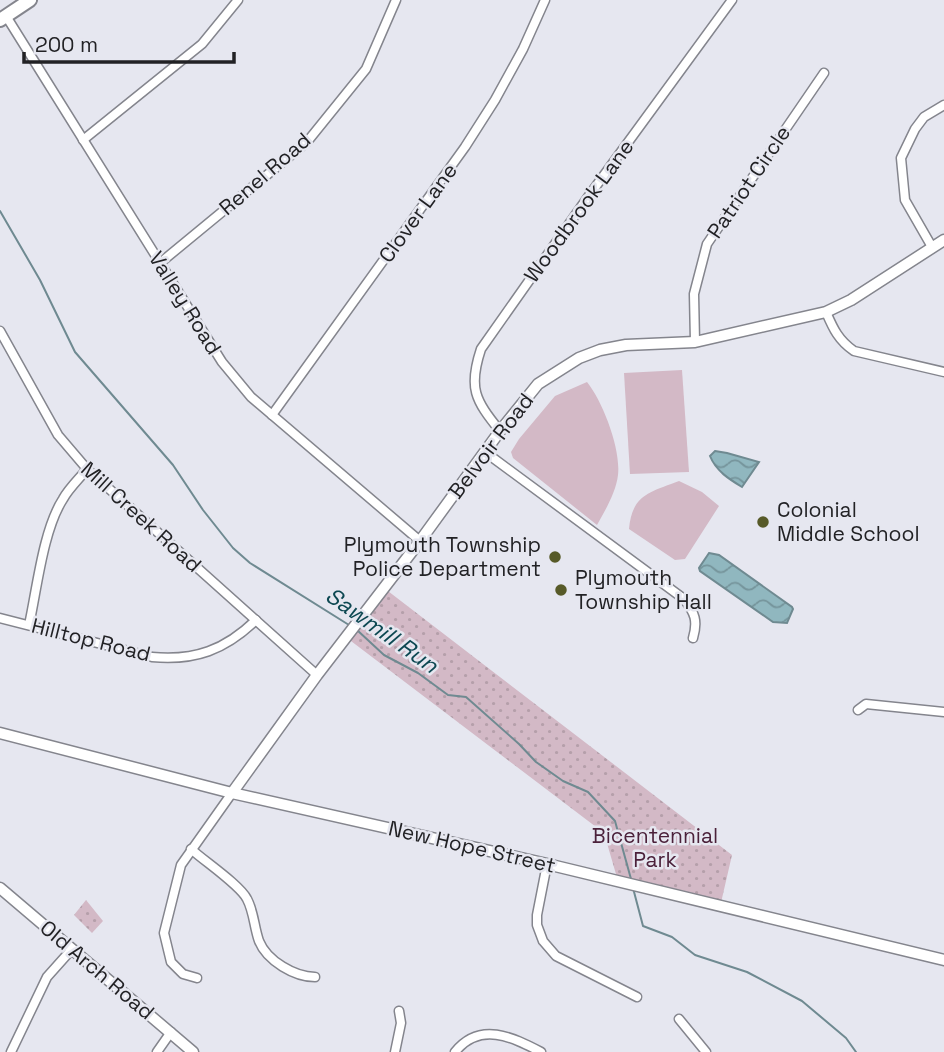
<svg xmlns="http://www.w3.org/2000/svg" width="944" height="1052" viewBox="0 0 944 1052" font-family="'Space Grotesk',sans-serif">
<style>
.grass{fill:url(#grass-dots)}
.garden{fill:#d3b9c6}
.water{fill:url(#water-waves);stroke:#6f8a91;stroke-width:2}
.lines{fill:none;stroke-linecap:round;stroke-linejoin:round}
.stream{stroke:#6f8a91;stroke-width:2}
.minor-casing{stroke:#84858d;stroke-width:11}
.tertiary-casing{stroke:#84858d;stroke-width:13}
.primary-casing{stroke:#84858d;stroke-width:16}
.minor{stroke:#fff;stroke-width:8}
.tertiary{stroke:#fff;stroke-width:10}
.primary{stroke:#fff;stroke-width:12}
.poi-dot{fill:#575a28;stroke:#e6e7f0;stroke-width:2.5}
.labels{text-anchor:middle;stroke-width:5;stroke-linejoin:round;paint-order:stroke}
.street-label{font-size:21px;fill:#222225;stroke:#e6e7f0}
.poi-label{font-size:21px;fill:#222225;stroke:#e6e7f0;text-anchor:start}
.park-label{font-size:21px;fill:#4b213a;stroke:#e6e7f0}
.water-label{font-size:23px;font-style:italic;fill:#0d4852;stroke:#e6e7f0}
</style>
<defs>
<pattern id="grass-dots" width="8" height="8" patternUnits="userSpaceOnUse" patternTransform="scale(1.75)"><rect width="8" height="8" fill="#d3b9c6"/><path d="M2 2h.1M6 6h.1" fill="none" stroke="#b59faa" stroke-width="1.8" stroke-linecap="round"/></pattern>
<pattern id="water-waves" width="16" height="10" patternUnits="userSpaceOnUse" patternTransform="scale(1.75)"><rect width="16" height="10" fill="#90b7bf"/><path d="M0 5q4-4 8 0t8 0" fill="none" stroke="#75949b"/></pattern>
</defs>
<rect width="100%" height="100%" fill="#e6e7f0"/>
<g class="grass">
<polygon points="384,588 732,855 720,907 618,881 604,833 347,638"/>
<polygon points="86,900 103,921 92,933 74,915"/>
</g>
<g class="garden">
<polygon points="682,370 689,472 630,474 624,373"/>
<path d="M587 382C603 402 621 449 618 475 616 492 606 509 597 525L513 458 511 452 519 439 555 396Z"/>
<path d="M679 481 702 492 719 506 685 559 675 560 629 529C632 494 651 492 679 481Z"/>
</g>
<g class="water">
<path d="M715 451 727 453 759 462 742 487C729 479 716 471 710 456Z"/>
<polygon points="709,553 719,555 792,607 793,609 787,623 773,622 700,571 699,568"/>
</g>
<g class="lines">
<g class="stream">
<polyline points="0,211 40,280 75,352 173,465 203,510 233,548 250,563 349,625"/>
<polyline points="357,630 384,655 418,673 448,695 466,697 519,744 536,762 563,781 588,792 615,821 631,879"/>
<polyline points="633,888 643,926 672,937 695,955 747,972 802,1001 846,1038 856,1052"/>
</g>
<defs>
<g id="minor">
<polyline points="6,16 222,362 251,397 420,541"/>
<polyline points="83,140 202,44 238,0"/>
<polyline points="932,247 905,200 901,158 915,129 924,117 944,105"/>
<polyline points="160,263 307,142 366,69 396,0"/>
<path d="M826 312C833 328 838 340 854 351L944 372"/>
<polyline points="0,331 58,435 87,469 317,675"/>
<polyline points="695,342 694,294 707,244 824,73"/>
<polyline points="272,415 465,147 495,100 523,49 545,0"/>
<path d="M500 431C475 400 468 388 481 349L588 197 732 0"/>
<path d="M485 452 684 599C695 613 698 621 693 638"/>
<path d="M0 618 152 657C195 661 225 650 256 620"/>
<path d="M29 625C37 589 43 530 63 499 69 488 79 479 87 469"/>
<polyline points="858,710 866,704 944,712"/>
<path d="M191 849C204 861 240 885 247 899 254 912 254 927 259 941 267 961 295 977 315 977"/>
<polyline points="547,864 537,915 537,925 543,941 556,956 637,997"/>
<polyline points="197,978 183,974 171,962 164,933 181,865 232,793"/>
<polyline points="679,1019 706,1052"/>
<polyline points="11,1052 47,977 72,949"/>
<polyline points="157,1052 171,1032"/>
<polyline points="395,1052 401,1023 399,1011"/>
<path d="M455 1052C480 1021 512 1037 541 1052"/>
</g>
<g id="tertiary">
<polyline points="0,733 232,793 547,864 944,960"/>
<polyline points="232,793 317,675 420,541 500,431 538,384 579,358 600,350 626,345 695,342 826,312 851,300 944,240"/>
<polyline points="0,888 193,1052"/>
</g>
<polyline id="primary" points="0,20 30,0"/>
</defs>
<use href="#minor" class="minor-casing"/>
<use href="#tertiary" class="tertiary-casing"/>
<use href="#primary" class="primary-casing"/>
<use href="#minor" class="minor"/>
<use href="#tertiary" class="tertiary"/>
<use href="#primary" class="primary"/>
</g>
<g class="poi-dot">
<circle cx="763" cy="522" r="7"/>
<circle cx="555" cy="557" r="7"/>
<circle cx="561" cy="590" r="7"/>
</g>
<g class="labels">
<g class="street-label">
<text transform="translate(265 174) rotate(-41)" y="7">Renel Road</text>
<text transform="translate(749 182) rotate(-56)" y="7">Patriot Circle</text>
<text transform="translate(579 211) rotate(-54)" y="7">Woodbrook Lane</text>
<text transform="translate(418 213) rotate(-54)" y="7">Clover Lane</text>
<text transform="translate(185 303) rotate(58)" y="7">Valley Road</text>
<text transform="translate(491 446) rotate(-53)" y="7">Belvoir Road</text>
<text transform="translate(141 517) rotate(42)" y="7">Mill Creek Road</text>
<text transform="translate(91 640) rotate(14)" y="7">Hilltop Road</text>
<text transform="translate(472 847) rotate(13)" y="7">New Hope Street</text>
<text transform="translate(97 970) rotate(40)" y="7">Old Arch Road</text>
</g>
<g class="poi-label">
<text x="777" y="517">Colonial<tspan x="777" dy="24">Middle School</tspan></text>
<text x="541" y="552" text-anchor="end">Plymouth Township<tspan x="541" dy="24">Police Department</tspan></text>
<text x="575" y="585">Plymouth<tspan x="575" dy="24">Township Hall</tspan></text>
</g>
<g class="park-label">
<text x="655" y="843">Bicentennial<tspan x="655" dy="24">Park</tspan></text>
</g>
<g class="water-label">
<text transform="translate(382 630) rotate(35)" y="8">Sawmill Run</text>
</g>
</g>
<path d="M24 52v10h210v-10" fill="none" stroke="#222225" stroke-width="3.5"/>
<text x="35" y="52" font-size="21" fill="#222225" stroke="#e6e7f0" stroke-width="5" paint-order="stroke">200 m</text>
</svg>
